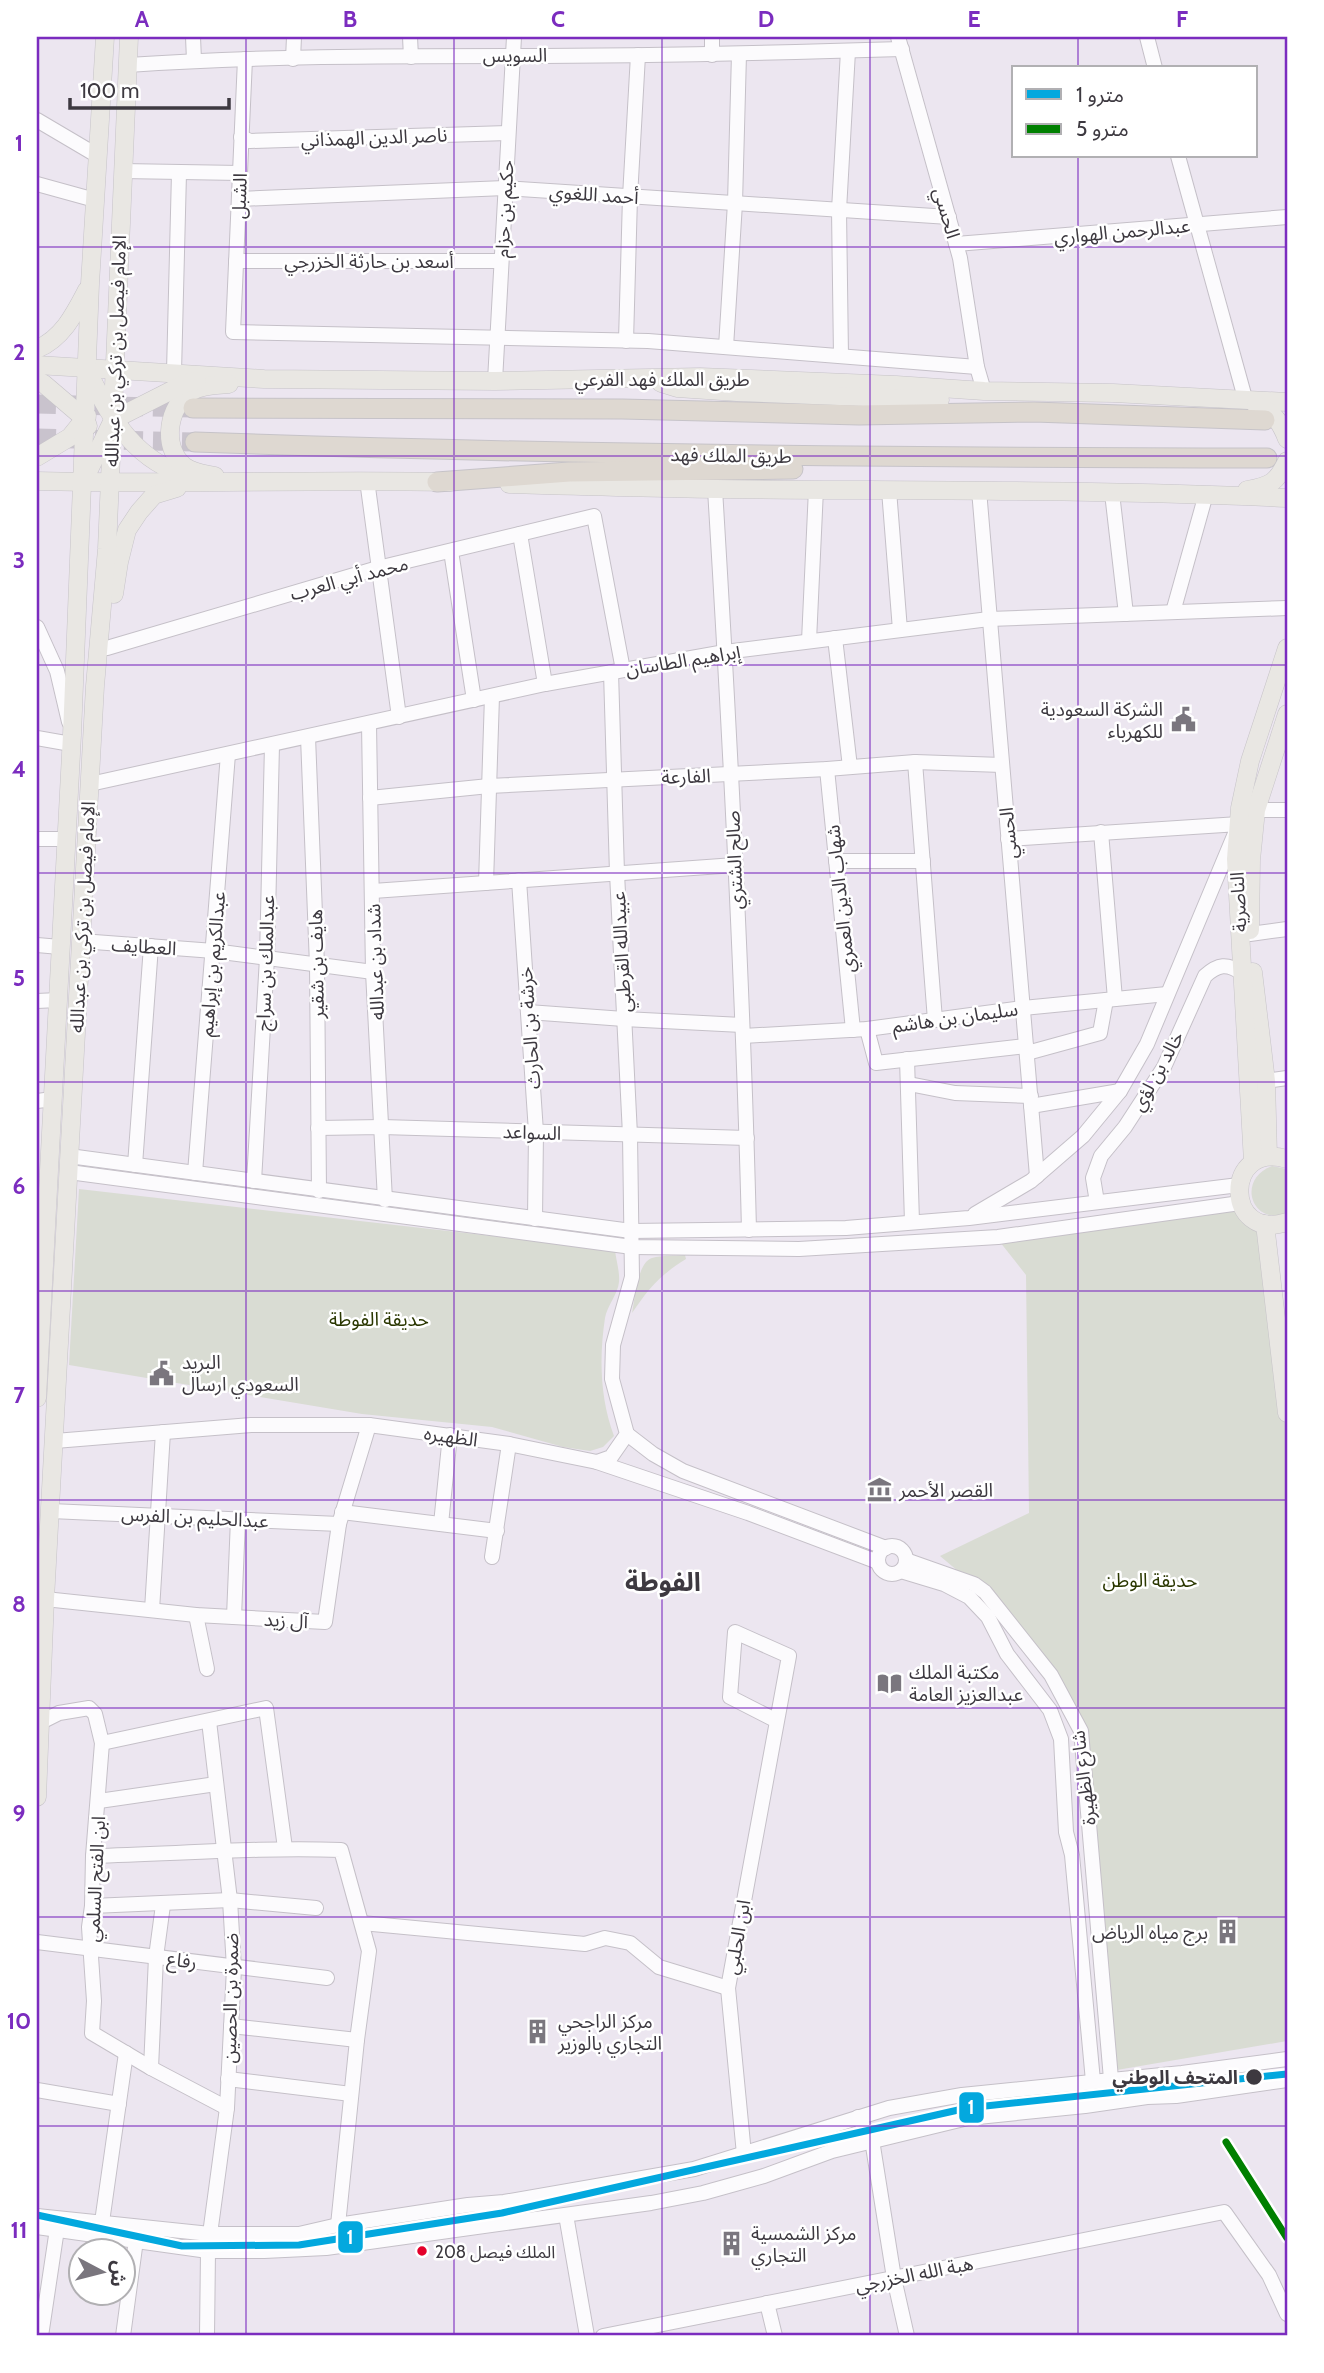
<svg xmlns="http://www.w3.org/2000/svg" width="1324" height="2373" viewBox="0 0 1324 2373" font-family="Cabin,'Noto Sans Arabic',sans-serif">
<style>
.green{fill:#d9dcd3}
.lines{fill:none;stroke-linecap:round;stroke-linejoin:round}
.highway-tunnel{stroke:#c9c3cd;stroke-width:19;stroke-dasharray:19 10;stroke-linecap:butt}
.minor-casing{stroke:#c5c0c8;stroke-width:16}
.major-casing{stroke:#c6c3c8;stroke-width:19}
.highway-casing{stroke:#c6c3c8;stroke-width:21}
.minor{stroke:#fcfbfd;stroke-width:14}
.major{stroke:#e9e7e3;stroke-width:18}
.highway{stroke:#ded8d1;stroke-width:19}
.metro-1-casing{stroke:#fff;stroke-width:12}
.metro-2-casing{stroke:#fff;stroke-width:12}
.metro-1{stroke:#03a8de;stroke-width:7}
.metro-2{stroke:#008000;stroke-width:7}
.grid{fill:none;stroke:#7b2cbf;stroke-width:2;stroke-opacity:0.55}
.stop-dot{fill:#3d3940;stroke:#fff;stroke-width:2.5}
.bus-dot{fill:#e4002b;stroke:#fff;stroke-width:2.5}
.labels{text-anchor:middle;stroke-width:5;stroke-linejoin:round;paint-order:stroke}
.bus-label{font-size:17px;fill:#3d3940;stroke:#fff;text-anchor:start}
.street-label{font-size:19px;fill:#3d3940;stroke:#fff}
.poi-label{font-size:19px;fill:#3d3940;stroke:#fff;text-anchor:start}
.park-label{font-size:19px;fill:#2a3700;stroke:#fff}
.stop-label{font-size:19px;font-weight:bold;fill:#3d3940;stroke:#fff;text-anchor:end}
.district-label{font-size:26px;font-weight:bold;fill:#3d3940;stroke:#fff}
.line-badge{stroke:#fff;stroke-width:2.5}
.badge-label{font-size:19px;text-anchor:middle;font-weight:bold;fill:#fff}
.neatline{fill:none;stroke:#7b2cbf;stroke-width:2.5}
.grid-label{font-size:23px;text-anchor:middle;font-weight:bold;fill:#7b2cbf}
</style>
<rect width="100%" height="100%" fill="#ece6f0"/>
<g class="green">
<path d="M1272 1166 1287 1169V1213C1253 1227 1235 1180 1272 1166Z"/>
<path d="M79 1189 615 1250C616 1260 620 1272 619 1282 618 1294 607 1306 605 1318 599 1357 600 1399 614 1436L603 1447 590 1451 563 1447 492 1427 362 1414 69 1365Z"/>
<polygon points="1239,1203 1263,1224 1287,1429 1287,2041 1111,2071 1079,1730 1049,1675 983,1592 940,1556 1029,1513 1026,1275 996,1237"/>
<path d="M685 1255 686 1259C660 1275 649 1288 632 1313 635 1299 637 1263 652 1258 662 1255 675 1256 685 1255Z"/>
</g>
<g class="lines">
<g class="highway-tunnel">
<polyline points="37,404 192,408"/>
<polyline points="37,438 195,442"/>
</g>
<defs>
<g id="minor">
<polyline points="193,37 194,60"/>
<polyline points="410,37 411,57"/>
<polyline points="712,37 712,55"/>
<polyline points="898,37 960,258 977,367 984,391"/>
<polyline points="1147,37 1155,68"/>
<polyline points="245,59 233,332 648,341 977,367"/>
<polyline points="293,59 294,37"/>
<path d="M128 65C256 56 386 56 515 56 644 56 773 53 902 49"/>
<polyline points="37,120 98,156"/>
<polyline points="241,137 250,141 508,133"/>
<polyline points="1178,156 1245,398"/>
<polyline points="122,171 240,173"/>
<polyline points="37,184 95,200"/>
<polyline points="239,199 505,188 949,217"/>
<polyline points="956,244 1287,217"/>
<polyline points="236,261 501,261"/>
<polyline points="626,341 630,197 638,55"/>
<polyline points="726,347 735,203 739,54"/>
<polyline points="841,356 839,210 848,51"/>
<polyline points="174,372 179,173"/>
<polyline points="495,381 514,37"/>
<polyline points="367,480 399,717"/>
<path d="M715 489C730 736 743 983 749 1230"/>
<polyline points="889,490 900,630"/>
<polyline points="979,490 1037,1176"/>
<polyline points="1112,493 1126,614"/>
<polyline points="520,534 545,684"/>
<polyline points="451,551 474,700"/>
<polyline points="1173,612 1206,494"/>
<polyline points="37,627 57,671 69,722"/>
<polyline points="835,638 850,767"/>
<polyline points="809,641 816,489"/>
<polyline points="107,648 378,568 594,516 623,670"/>
<polyline points="369,724 373,972 385,1200"/>
<polyline points="308,737 317,965 319,1191"/>
<polyline points="37,738 71,744"/>
<polyline points="915,762 935,1020"/>
<polyline points="827,769 853,1030"/>
<polyline points="90,784 545,684 725,652 989,619 1287,608"/>
<polyline points="370,798 489,786 827,769 915,762 1002,765"/>
<polyline points="1256,810 1287,810"/>
<polyline points="1101,832 1115,999"/>
<polyline points="37,839 66,839"/>
<polyline points="836,861 923,861"/>
<polyline points="519,880 536,1132 535,1219"/>
<polyline points="486,883 492,696"/>
<polyline points="373,891 735,865"/>
<polyline points="1250,934 1287,929"/>
<polyline points="81,941 214,951 373,972"/>
<polyline points="37,945 60,947"/>
<polyline points="37,1001 58,1000"/>
<polyline points="528,1012 624,1019 742,1025"/>
<polyline points="867,1029 876,1063 1026,1046"/>
<polyline points="743,1036 867,1029 1023,1008 1167,994"/>
<polyline points="1027,1053 1100,1033 1106,1000"/>
<polyline points="907,1059 912,1222"/>
<polyline points="1266,1081 1287,1078"/>
<polyline points="909,1084 955,1093 1031,1096"/>
<polyline points="37,1101 53,1099"/>
<polyline points="1031,1106 1120,1091"/>
<polyline points="318,1128 382,1127 747,1138"/>
<polyline points="69,1156 631,1231 846,1228 969,1218 1239,1185"/>
<polyline points="135,1165 151,946"/>
<polyline points="69,1172 632,1247 799,1249 998,1237 1240,1203"/>
<polyline points="195,1173 228,754"/>
<polyline points="254,1181 267,958 272,745"/>
<path d="M1097 1202 1093 1178 1101 1156 1125 1127 1164 1067 1205 976C1218 964 1227 963 1242 973"/>
<polyline points="975,1214 1031,1181 1083,1136 1120,1091 1147,1044 1239,824 1008,839"/>
<polyline points="627,1434 653,1454 683,1471 886,1548"/>
<polyline points="55,1441 251,1425 369,1425 509,1444 597,1462 611,1457 627,1434 612,1379 613,1345 632,1277 630,1135 617,873 611,672"/>
<polyline points="597,1462 748,1513 878,1562"/>
<polyline points="51,1511 339,1524"/>
<polyline points="342,1512 497,1531"/>
<polyline points="441,1524 450,1435"/>
<circle cx="892" cy="1560" r="14"/>
<polyline points="492,1557 509,1444"/>
<polyline points="906,1560 974,1584 985,1592 1051,1675 1081,1731 1111,2079"/>
<polyline points="901,1571 944,1584 969,1597 988,1617 1007,1654 1050,1710 1061,1739 1066,1832 1072,1855 1093,2081"/>
<polyline points="45,1599 196,1615 325,1622 339,1524 369,1425"/>
<polyline points="152,1610 163,1432"/>
<polyline points="196,1615 207,1669"/>
<polyline points="234,1617 238,1519"/>
<polyline points="209,1721 230,1900 234,1968 227,2108 210,2234"/>
<polyline points="41,1722 59,1713 89,1708 95,1714 102,1743 93,1856 92,1906 89,1927 94,2001 92,2033 151,2068 227,2108"/>
<polyline points="102,1743 266,1708 285,1848"/>
<polyline points="99,1801 216,1784"/>
<path d="M93 1856C176 1854 259 1847 341 1850L369 1951 357 2040 338 2225"/>
<polyline points="92,1906 230,1900 316,1908"/>
<polyline points="362,1923 585,1944 605,1938 630,1943 659,1967 728,1988"/>
<polyline points="37,1942 327,1978"/>
<polyline points="231,2026 357,2040"/>
<polyline points="151,2068 156,1957 163,1905"/>
<polyline points="228,2079 351,2094"/>
<polyline points="37,2090 119,2104"/>
<polyline points="858,2117 872,2140 894,2278 907,2336"/>
<polyline points="744,2154 728,1988 789,1656 735,1632 730,1697 777,1721"/>
<polyline points="1225,2213 1269,2275 1287,2314"/>
<polyline points="566,2215 587,2336"/>
<polyline points="37,2216 210,2234 299,2234 338,2225 468,2205 504,2202 694,2169 889,2108 962,2095 1182,2073 1287,2059"/>
<polyline points="102,2222 126,2053"/>
<polyline points="37,2227 208,2251 264,2251 326,2248 651,2203 703,2193 764,2176 832,2151 968,2118 1085,2106 1147,2097 1176,2096 1287,2080"/>
<polyline points="767,2303 775,2336"/>
<polyline points="41,2336 57,2229"/>
<polyline points="123,2336 136,2240"/>
<polyline points="207,2336 208,2251"/>
<polyline points="603,2336 1224,2212"/>
</g>
<g id="major">
<path d="M37 349C63 338 75 313 87 290"/>
<polyline points="37,365 264,379 495,381 700,377 896,385 984,391 1113,393 1287,402"/>
<path d="M89 373C109 418 138 464 190 476"/>
<polyline points="37,380 44,384 85,419 88,426"/>
<polyline points="661,383 677,388 737,392 940,400"/>
<path d="M1256 405C1273 411 1281 423 1287 439"/>
<polyline points="37,457 70,437 87,416"/>
<path d="M215 476C206 474 192 473 184 466 161 447 168 405 192 391 202 385 218 385 229 384"/>
<polyline points="85,478 113,420 186,383 197,381"/>
<path d="M37 481C174 485 312 479 450 482"/>
<path d="M509 484C578 486 647 488 716 489 906 491 1097 489 1287 498"/>
<path d="M1247 490C1271 486 1277 482 1287 461"/>
<polyline points="114,594 119,562 127,530 139,512 154,495 177,488"/>
<polyline points="1250,930 1251,860 1256,810 1287,714"/>
<polyline points="1253,972 1266,1081 1268,1156"/>
<path d="M1287 1159C1223 1140 1224 1243 1287 1222"/>
<polyline points="1253,1162 1236,859 1240,808 1250,761 1287,648"/>
<polyline points="1265,1224 1287,1413"/>
<polyline points="37,1398 72,735 90,284 105,37"/>
<polyline points="37,1797 45,1599 95,686 107,549 129,37"/>
</g>
<g id="highway">
<polyline points="193,408 622,409 859,415 1034,412 1265,420"/>
<path d="M195 442C552 455 910 458 1267 458"/>
<polyline points="437,482 569,472 793,469"/>
</g>
</defs>
<use href="#minor" class="minor-casing"/>
<use href="#major" class="major-casing"/>
<use href="#highway" class="highway-casing"/>
<use href="#minor" class="minor"/>
<use href="#major" class="major"/>
<use href="#highway" class="highway"/>
<defs>
<polyline id="metro-1" points="37,2215 182,2246 299,2245 502,2213 967,2108 1287,2074"/>
<polyline id="metro-2" points="1226,2142 1287,2238"/>
</defs>
<use href="#metro-1" class="metro-1-casing"/>
<use href="#metro-2" class="metro-2-casing"/>
<use href="#metro-1" class="metro-1"/>
<use href="#metro-2" class="metro-2"/>
</g>
<path class="grid" d="M246 37V2336M454 37V2336M662 37V2336M870 37V2336M1078 37V68M1078 156V2336M37 247H1287M37 456H1287M37 665H1287M37 873H1287M37 1082H1287M37 1291H1287M37 1500H1287M37 1708H1287M37 1917H1287M37 2126H1287"/>
<defs>
<symbol id="civic-bare" viewBox="-9 -9 18 18"><path d="M-.6-6.5H3V-4.5H.6V-3L4-1V1h2V6H-6V1h2V-1L-.6-3ZM-1.2 2.5V6h2.4V2.5Z" fill="#7a767e" stroke="#fff" stroke-width="2.5" paint-order="stroke"/></symbol>
<symbol id="museum-bare" viewBox="-9 -9 18 18"><path d="M0-6L6-3V-2H-6V-3ZM-5-1h2V3h-2ZM-1-1h2V3h-2ZM3-1h2V3H3ZM-6 4H6V6H-6Z" fill="#7a767e" stroke="#fff" stroke-width="2.5" paint-order="stroke"/></symbol>
<symbol id="library-bare" viewBox="-9 -9 18 18"><path d="M-6-4Q-3-5.5-.7-3.5V5Q-3 3-6 4ZM6-4Q3-5.5 .7-3.5V5Q3 3 6 4Z" fill="#7a767e" stroke="#fff" stroke-width="2.5" paint-order="stroke"/></symbol>
<symbol id="building-bare" viewBox="-9 -9 18 18"><path d="M-4-6H4V6H1V3H-1V6H-4ZM-2.5-4.3h1.7v1.8h-1.7ZM.8-4.3h1.7v1.8H.8ZM-2.5-1h1.7V.8h-1.7ZM.8-1h1.7V.8H.8Z" fill="#7a767e" stroke="#fff" stroke-width="2.5" paint-order="stroke"/></symbol>
</defs>
<g fill-rule="evenodd">
<use href="#civic-bare" x="1166" y="702" width="35" height="35"/>
<use href="#civic-bare" x="144" y="1356" width="35" height="35"/>
<use href="#museum-bare" x="862" y="1472" width="35" height="35"/>
<use href="#library-bare" x="872" y="1666" width="35" height="35"/>
<use href="#building-bare" x="1210" y="1914" width="35" height="35"/>
<use href="#building-bare" x="520" y="2014" width="35" height="35"/>
<use href="#building-bare" x="714" y="2226" width="35" height="35"/>
</g>
<circle class="stop-dot" cx="1254" cy="2077" r="9"/>
<circle class="bus-dot" cx="422" cy="2251" r="6"/>
<g class="labels">
<g class="bus-label">
<text x="435" y="2258">الملك فيصل 208</text>
</g>
<g class="street-label">
<text x="515" y="62">السويس</text>
<text transform="translate(374 137) rotate(-2)" y="7">ناصر الدين الهمذاني</text>
<text transform="translate(594 194) rotate(4)" y="7">أحمد اللغوي</text>
<text transform="translate(239 196) rotate(-88)" y="7">الشبل</text>
<text transform="translate(504 209) rotate(-87)" y="7">حكيم بن حزام</text>
<text transform="translate(947 213) rotate(74)" y="7">الحسي</text>
<text transform="translate(1122 231) rotate(-5)" y="7">عبدالرحمن الهواري</text>
<text x="369" y="268">أسعد بن حارثة الخزرجي</text>
<text transform="translate(115 351) rotate(-88)" y="7">الإمام فيصل بن تركي بن عبدالله</text>
<text x="662" y="386">طريق الملك فهد الفرعي</text>
<text transform="translate(731 455) rotate(1)" y="7">طريق الملك فهد</text>
<text transform="translate(349 578) rotate(-15)" y="7">محمد أبي العرب</text>
<text transform="translate(683 660) rotate(-9)" y="7">إبراهيم الطاسان</text>
<text transform="translate(686 776) rotate(-2)" y="7">الفارعة</text>
<text transform="translate(1008 833) rotate(-95)" y="7">الحسي</text>
<text transform="translate(734 860) rotate(-92)" y="7">صالح الشتري</text>
<text transform="translate(840 899) rotate(-96)" y="7">شهاب الدين العمري</text>
<text transform="translate(1238 902) rotate(-93)" y="7">الناصرية</text>
<text transform="translate(82 917) rotate(-87)" y="7">الإمام فيصل بن تركي بن عبدالله</text>
<text transform="translate(144 946) rotate(4)" y="7">العطايف</text>
<text transform="translate(621 952) rotate(-93)" y="7">عبيدالله القرطبي</text>
<text transform="translate(375 962) rotate(-92)" y="7">شداد بن عبدالله</text>
<text transform="translate(265 963) rotate(-88)" y="7">عبدالملك بن سراج</text>
<text transform="translate(212 964) rotate(-85)" y="7">عبدالكريم بن إبراهيم</text>
<text transform="translate(316 964) rotate(-91)" y="7">هايف بن شقير</text>
<text transform="translate(955 1017) rotate(-8)" y="7">سليمان بن هاشم</text>
<text transform="translate(529 1028) rotate(-94)" y="7">خرشة بن الحارث</text>
<text transform="translate(1157 1071) rotate(-61)" y="7">خالد بن لؤي</text>
<text transform="translate(532 1132) rotate(2)" y="7">السواعد</text>
<text transform="translate(451 1436) rotate(8)" y="7">الظهيره</text>
<text transform="translate(195 1517) rotate(3)" y="7">عبدالحليم بن الفرس</text>
<text transform="translate(286 1620) rotate(3)" y="7">آل زيد</text>
<text transform="translate(1083 1778) rotate(-97)" y="7">شارع الظهيرة</text>
<text transform="translate(95 1879) rotate(-87)" y="7">ابن الفتح السلمي</text>
<text transform="translate(737 1937) rotate(-80)" y="7">ابن الحلبي</text>
<text transform="translate(182 1960) rotate(8)" y="7">رفاع</text>
<text transform="translate(230 1998) rotate(-89)" y="7">ضمرة بن الحصين</text>
<text transform="translate(914 2274) rotate(-11)" y="7">هبة الله الخزرجي</text>
</g>
<g class="poi-label">
<text x="1163" y="716" text-anchor="end">الشركة السعودية<tspan x="1163" dy="22">للكهرباء</tspan></text>
<text x="182" y="1369">البريد<tspan x="182" dy="22">السعودي ارسال</tspan></text>
<text x="899" y="1497">القصر الأحمر</text>
<text x="909" y="1679">مكتبة الملك<tspan x="909" dy="22">عبدالعزيز العامة</tspan></text>
<text x="1208" y="1939" text-anchor="end">برج مياه الرياض</text>
<text x="558" y="2028">مركز الراجحي<tspan x="558" dy="22">التجاري بالوزير</tspan></text>
<text x="751" y="2240">مركز الشمسية<tspan x="751" dy="22">التجاري</tspan></text>
</g>
<g class="park-label">
<text x="379" y="1326">حديقة الفوطة</text>
<text x="1150" y="1587">حديقة الوطن</text>
</g>
<g class="stop-label">
<text x="1238" y="2084">المتحف الوطني</text>
</g>
<g class="district-label">
<text x="663" y="1591">الفوطة</text>
</g>
</g>
<g class="line-badge">
<rect x="958" y="2091" width="27" height="33" rx="7" fill="#03a8de"/>
<rect x="337" y="2220" width="27" height="34" rx="7" fill="#03a8de"/>
</g>
<g class="badge-label">
<text x="971" y="2114">1</text>
<text x="350" y="2244">1</text>
</g>
<rect width="1324" height="2373" fill="none" stroke="#ffffff" stroke-width="77"/>
<rect x="1012" y="66" width="245" height="91" fill="#ffffff" stroke="#b1b0b3" stroke-width="2"/>
<rect x="1026" y="89" width="35" height="10" fill="#03a8de" stroke="#b1b0b3" stroke-width="2"/>
<text x="1076" y="102" font-size="21" fill="#3d3940">مترو 1</text>
<rect x="1026" y="124" width="35" height="10" fill="#008000" stroke="#b1b0b3" stroke-width="2"/>
<text x="1076" y="136" font-size="21" fill="#3d3940">مترو 5</text>
<g transform="translate(102 2272) rotate(97)"><circle r="33" fill="#ffffff" stroke="#b1b0b3" stroke-width="2"/>
<path d="M0-5L12 26L0 18L-12 26Z" fill="#7a767e"/>
<text y="-10" font-size="19" font-weight="bold" text-anchor="middle" fill="#3d3940">ش</text>
</g>
<path d="M70 98v10h159v-10" fill="none" stroke="#3d3940" stroke-width="3.5"/>
<text x="80" y="98" font-size="21" fill="#3d3940" stroke="#ffffff" stroke-width="5" paint-order="stroke">100 m</text>
<rect x="38" y="38" width="1248" height="2296" class="neatline"/>
<g class="grid-label">
<text x="142" y="27">A</text>
<text x="350" y="27">B</text>
<text x="558" y="27">C</text>
<text x="766" y="27">D</text>
<text x="974" y="27">E</text>
<text x="1182" y="27">F</text>
<text x="19" y="151">1</text>
<text x="19" y="360">2</text>
<text x="19" y="568">3</text>
<text x="19" y="777">4</text>
<text x="19" y="986">5</text>
<text x="19" y="1194">6</text>
<text x="19" y="1403">7</text>
<text x="19" y="1612">8</text>
<text x="19" y="1821">9</text>
<text x="19" y="2029">10</text>
<text x="19" y="2238">11</text>
</g>
</svg>
